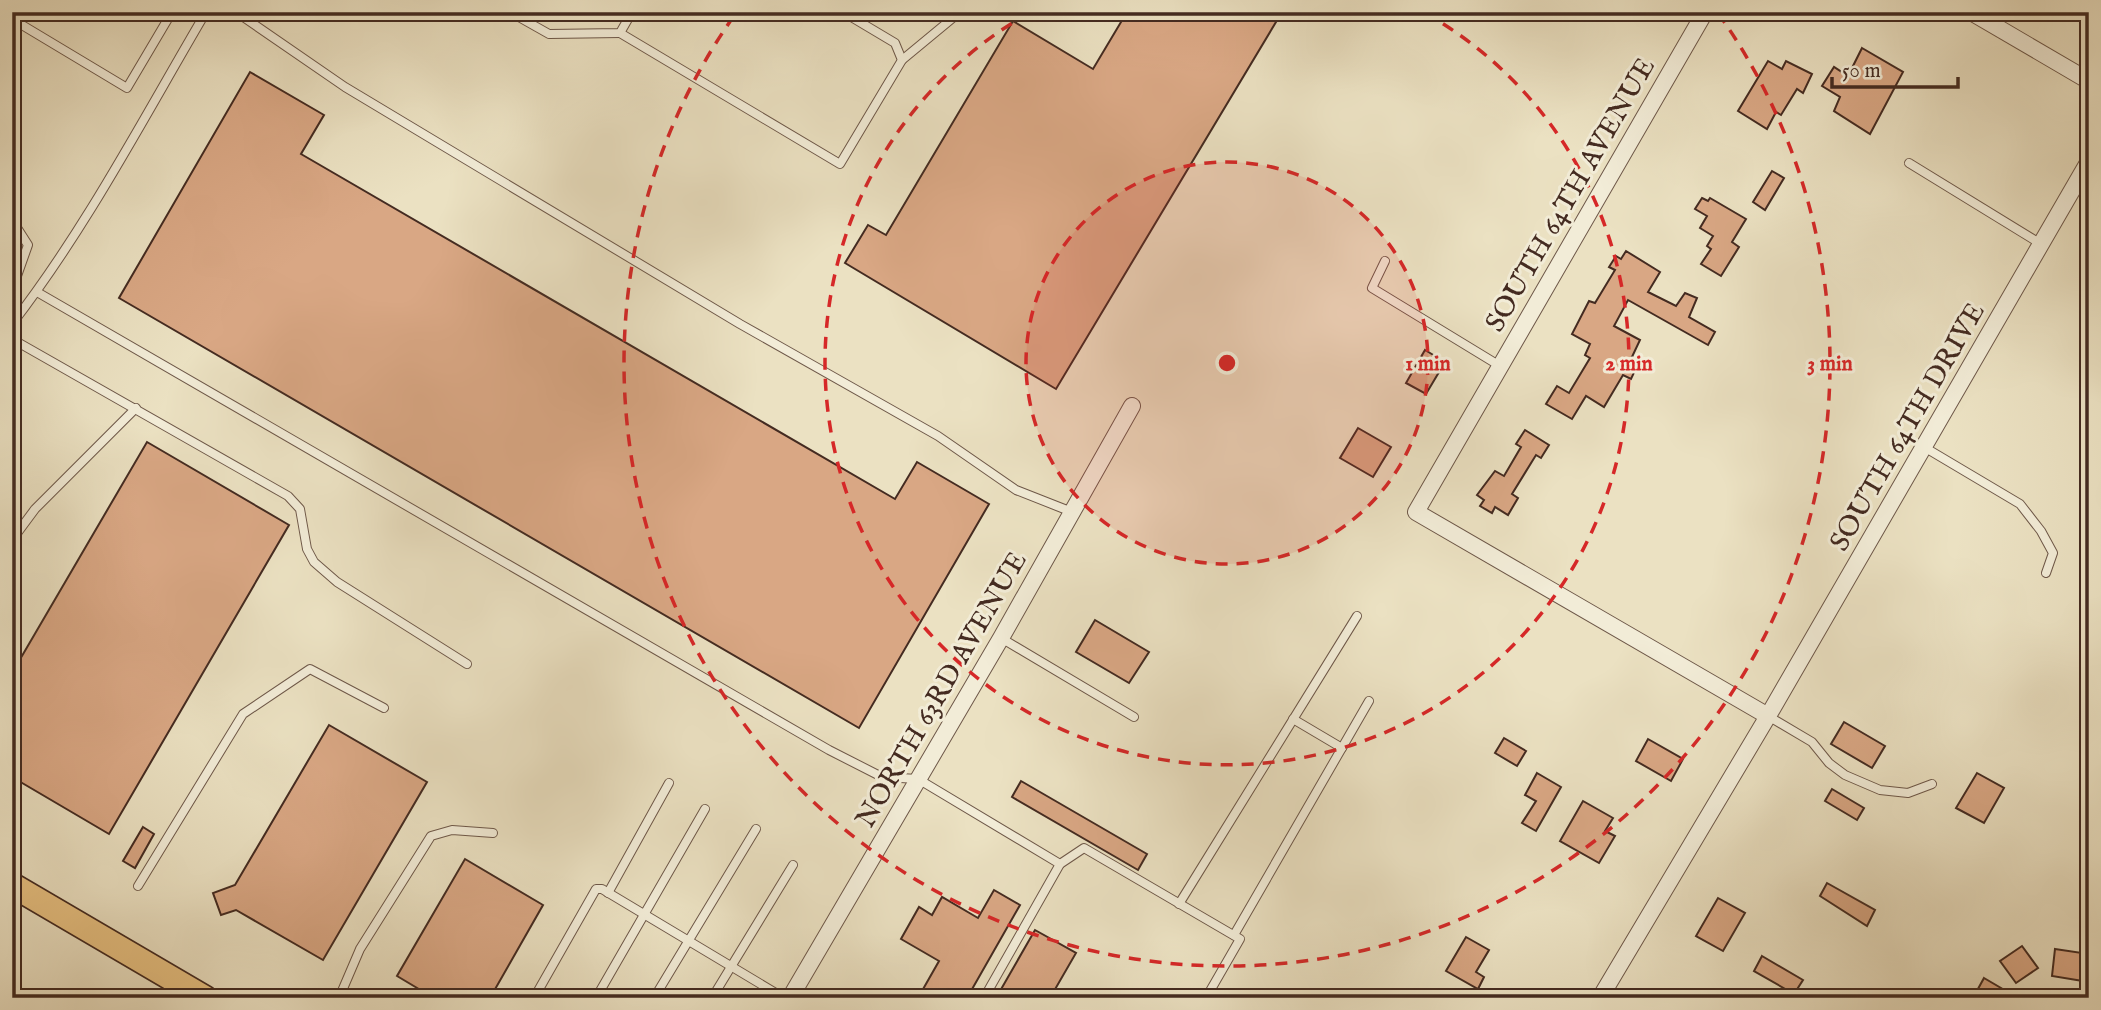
<svg xmlns="http://www.w3.org/2000/svg" width="2101" height="1010" viewBox="0 0 2101 1010" font-family="'IM FELL English',serif">
<style>
.building{fill:#d9a784;stroke:#442b21;stroke-width:2}
.lines{fill:none;stroke-linecap:round;stroke-linejoin:round}
.lane-casing{stroke:#6e5849;stroke-width:10}
.street-casing{stroke:#6e5849;stroke-width:18}
.primary-casing{stroke:#442b21;stroke-width:27}
.lane{stroke:#f2ecd7;stroke-width:8}
.street{stroke:#f2ecd7;stroke-width:16}
.primary{stroke:#e6c081;stroke-width:24}
.ring{fill:none;stroke:#d62828;stroke-width:3.5;stroke-dasharray:12 9}
.labels{text-anchor:middle;stroke-width:6;stroke-linejoin:round;paint-order:stroke}
.street-label{font-size:28px;fill:#442b21;stroke:#f2ecd7}
.centre{fill:#d62828;stroke:#f2ecd7;stroke-width:3.5}
.ring-label{font-size:21px;text-anchor:middle;font-weight:bold;fill:#d62828;stroke:#f2ecd7;stroke-width:6;stroke-linejoin:round;paint-order:stroke}
</style>
<rect width="100%" height="100%" fill="#ebe1c2"/>
<filter id="stains"><feTurbulence type="fractalNoise" baseFrequency=".00286" numOctaves="4"/><feColorMatrix values="0 0 0 0 .2 0 0 0 0 .09 0 0 0 0 .02 0 0 0 .5 -.17"/></filter>
<radialGradient id="worn" r=".72"><stop offset=".6" stop-color="#630" stop-opacity="0"/><stop offset="1" stop-color="#630" stop-opacity=".3"/></radialGradient>
<g class="building">
<polygon points="1127,12 1282,12 1056,389 845,263 868,225 886,235 1013,21 1093,69"/>
<polygon points="1862,48 1903,72 1870,134 1834,111 1840,97 1822,86 1834,67 1848,76"/>
<polygon points="1768,61 1782,69 1786,61 1812,74 1803,93 1797,89 1781,115 1776,112 1767,129 1738,111"/>
<polygon points="250,72 324,115 301,154 895,499 917,462 989,504 859,728 119,298"/>
<polygon points="1772,171 1784,178 1765,210 1753,202"/>
<polygon points="1702,198 1708,201 1710,198 1746,219 1732,242 1739,247 1721,276 1701,264 1711,249 1707,246 1713,236 1700,228 1707,216 1695,209"/>
<polygon points="1626,251 1660,272 1648,292 1676,306 1685,293 1697,298 1689,317 1715,332 1708,345 1628,300 1614,326 1640,340 1631,359 1638,364 1631,379 1623,375 1604,407 1586,396 1572,419 1546,404 1557,386 1569,393 1590,358 1585,355 1590,344 1572,334 1589,301 1595,303 1615,270 1609,267 1616,256 1621,259"/>
<polygon points="1425,350 1445,362 1426,394 1406,383"/>
<polygon points="1358,428 1391,447 1373,477 1340,458"/>
<polygon points="1525,430 1549,445 1541,458 1536,455 1512,494 1518,498 1508,515 1495,507 1492,513 1480,506 1484,500 1477,495 1495,471 1504,476 1521,447 1516,444"/>
<polygon points="147,442 289,525 109,834 12,777 12,673"/>
<polygon points="1095,620 1149,652 1129,683 1076,652"/>
<polygon points="1844,722 1885,746 1872,768 1831,744"/>
<polygon points="329,725 427,782 323,960 236,910 221,915 213,893 235,885"/>
<polygon points="1504,738 1526,751 1517,766 1495,753"/>
<polygon points="1648,739 1683,759 1671,781 1636,761"/>
<polygon points="1537,773 1561,787 1536,831 1522,823 1536,801 1525,795"/>
<polygon points="1977,773 2004,788 1984,823 1956,808"/>
<polygon points="1021,781 1147,854 1138,870 1012,797"/>
<polygon points="1832,789 1864,808 1857,820 1825,801"/>
<polygon points="1583,801 1613,818 1605,831 1615,836 1599,863 1560,841"/>
<polygon points="143,827 154,834 135,868 123,861"/>
<polygon points="465,859 543,905 490,998 434,998 397,976"/>
<polygon points="1827,883 1875,910 1867,926 1820,896"/>
<polygon points="994,890 1020,905 967,998 918,998 939,961 901,939 919,907 932,915 942,897 978,918"/>
<polygon points="1718,898 1745,913 1723,951 1696,936"/>
<polygon points="1035,930 1076,953 1050,998 996,998"/>
<polygon points="1466,937 1489,950 1476,972 1484,977 1478,989 1446,971"/>
<polygon points="2022,946 2038,968 2016,983 2000,961"/>
<polygon points="2055,949 2089,954 2089,982 2052,976"/>
<polygon points="1762,956 1803,980 1794,994 1754,971"/>
<polygon points="1984,978 2018,998 1973,998"/>
</g>
<g class="lines">
<defs>
<g id="lane">
<polyline points="236,12 345,87 740,324 938,436 1016,490 1072,512"/>
<polyline points="510,12 549,34 620,33 632,12"/>
<polyline points="12,19 127,88 172,12"/>
<polyline points="620,33 840,164 902,60 895,43 843,12"/>
<polyline points="902,60 960,12"/>
<polyline points="1909,163 2041,244"/>
<polyline points="12,220 28,245 12,290"/>
<polyline points="1385,261 1372,288 1500,366"/>
<polyline points="37,292 829,750 882,777 918,779 1060,864 984,998"/>
<path d="M12 324C87 227 144 117 206 12"/>
<polyline points="12,339 288,496 300,509 307,549 314,562 337,582 467,664"/>
<polyline points="1924,447 2020,504 2041,531 2053,553 2046,573"/>
<polyline points="12,540 35,509 136,408"/>
<polyline points="1001,638 1134,717"/>
<polyline points="1768,716 1812,742 1829,763 1845,775 1880,790 1908,793 1932,784"/>
<polyline points="1293,719 1342,748"/>
<polyline points="1060,864 1084,848 1240,939 1206,998"/>
<polyline points="138,886 243,714 310,669 384,708"/>
<polyline points="608,893 669,783"/>
<polyline points="1179,904 1357,616"/>
<polyline points="1234,935 1369,701"/>
<polyline points="342,991 360,949 431,836 452,830 493,833"/>
<polyline points="534,998 596,889 602,889 784,998"/>
<polyline points="596,998 705,809"/>
<polyline points="654,998 756,829"/>
<polyline points="712,998 793,865"/>
</g>
<g id="street">
<polyline points="1705,12 1416,512 1768,716"/>
<polyline points="1971,12 2089,81"/>
<polyline points="790,998 1001,638 1132,406"/>
<polyline points="1600,998 1768,716 2089,161"/>
</g>
<polyline id="primary" points="12,885 205,998"/>
</defs>
<use href="#lane" class="lane-casing"/>
<use href="#street" class="street-casing"/>
<use href="#primary" class="primary-casing"/>
<use href="#lane" class="lane"/>
<use href="#street" class="street"/>
<use href="#primary" class="primary"/>
</g>
<circle cx="1227" cy="363" r="201" fill="#d62828" fill-opacity=".12"/>
<g class="ring">
<circle cx="1227" cy="363" r="201"/>
<path d="M1425 13A402 402 0 1 1 1029 13"/>
<path d="M1718 13A603 603 0 1 1 736 13"/>
</g>
<g class="labels">
<g class="street-label">
<text transform="translate(1569 194) rotate(-60)" y="10">SOUTH 64TH AVENUE</text>
<text transform="translate(1906 426) rotate(-60)" y="10">SOUTH 64TH DRIVE</text>
<text transform="translate(940 689) rotate(-60)" y="10">NORTH 63RD AVENUE</text>
</g>
</g>
<circle cx="1227" cy="363" r="10" class="centre"/>
<g class="ring-label">
<text x="1428" y="370">1 min</text>
<text x="1629" y="370">2 min</text>
<text x="1830" y="370">3 min</text>
</g>
<rect width="2101" height="1010" fill="none" stroke="#ebe1c2" stroke-width="42"/>
<rect x="14" y="14" width="2073" height="982" fill="none" stroke="#442b21" stroke-width="3.5"/>
<rect x="21" y="21" width="2059" height="968" fill="none" stroke="#442b21" stroke-width="2"/>
<path d="M1832 77v10h126v-10" fill="none" stroke="#442b21" stroke-width="3.5"/>
<text x="1842" y="77" font-size="21" fill="#442b21" stroke="#f2ecd7" stroke-width="5" paint-order="stroke">50 m</text>
<rect width="100%" height="100%" filter="url(#stains)"/>
<rect width="100%" height="100%" fill="url(#worn)"/>
</svg>
